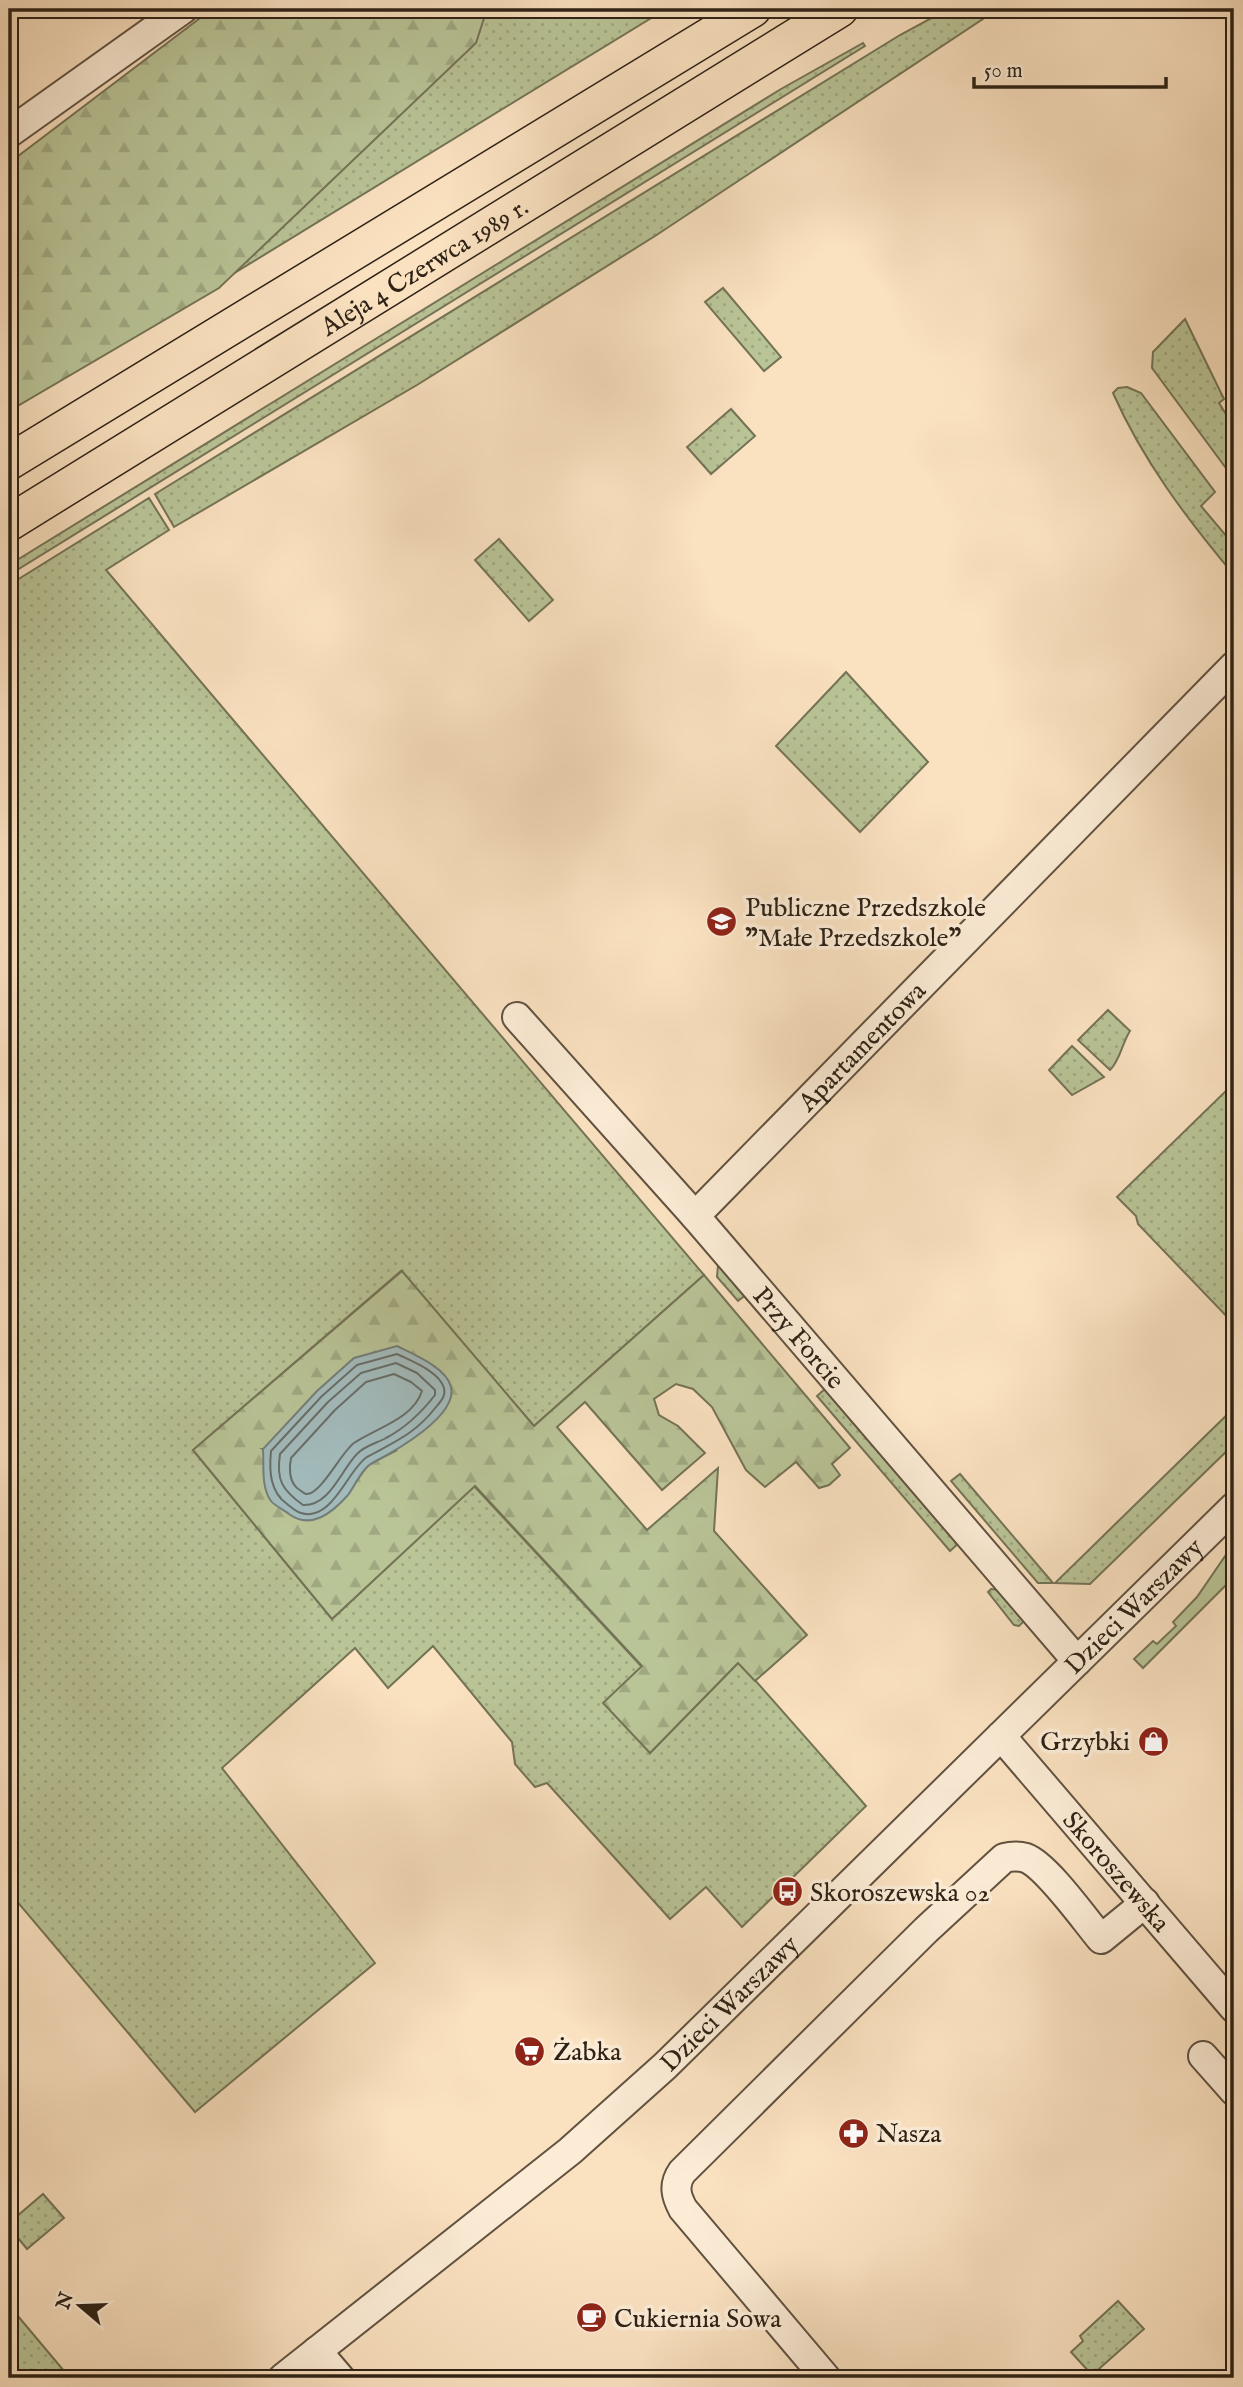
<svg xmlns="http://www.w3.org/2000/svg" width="1243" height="2387" viewBox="0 0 1243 2387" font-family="'IM FELL English',serif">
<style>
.grass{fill:url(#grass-dots);stroke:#747356;stroke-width:2}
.forest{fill:url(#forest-firs);stroke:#747356;stroke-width:2;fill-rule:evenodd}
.garden{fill:#b9c497;stroke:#747356;stroke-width:2}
.water{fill:#a2bbbc;stroke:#747e7a;stroke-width:2}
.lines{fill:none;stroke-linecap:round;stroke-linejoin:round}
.shore{stroke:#686e69;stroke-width:2}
.minor-casing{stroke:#615240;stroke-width:32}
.major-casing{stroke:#2e2216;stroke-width:38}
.minor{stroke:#fcecd6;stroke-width:28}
.major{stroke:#fae1c0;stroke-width:35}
.labels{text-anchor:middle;stroke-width:7;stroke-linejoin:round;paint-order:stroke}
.street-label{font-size:26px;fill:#2e2216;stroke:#fcecd6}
.poi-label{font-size:26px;fill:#2e2216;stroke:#fcecd6;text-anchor:start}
</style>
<defs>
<pattern id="grass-dots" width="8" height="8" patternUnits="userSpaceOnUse" patternTransform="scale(1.75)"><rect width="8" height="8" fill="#b9c497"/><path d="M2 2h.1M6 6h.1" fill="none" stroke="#9fa881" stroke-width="1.8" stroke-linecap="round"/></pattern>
<pattern id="forest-firs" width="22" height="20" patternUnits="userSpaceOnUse" patternTransform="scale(1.75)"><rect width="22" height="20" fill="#b9c497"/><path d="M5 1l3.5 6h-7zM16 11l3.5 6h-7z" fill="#9fa881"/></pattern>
</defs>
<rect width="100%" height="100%" fill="#fae1c0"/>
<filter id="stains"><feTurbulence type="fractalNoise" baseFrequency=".00286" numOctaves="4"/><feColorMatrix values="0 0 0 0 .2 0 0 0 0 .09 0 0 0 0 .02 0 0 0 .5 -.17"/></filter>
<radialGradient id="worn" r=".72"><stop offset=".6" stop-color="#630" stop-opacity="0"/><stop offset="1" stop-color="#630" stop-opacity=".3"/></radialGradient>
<g class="grass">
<polygon points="222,9 666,9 9,411 9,163"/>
<polygon points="948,9 998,9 655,236 417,385 174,527 155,494 900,35"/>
<polygon points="863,43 865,46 9,575 9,565 781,89"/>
<polygon points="723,288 781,357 764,371 705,302"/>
<polygon points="1185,319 1224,399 1219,403 1234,427 1234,479 1152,368 1153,352"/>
<path d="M1127 387 1141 393 1215 492 1201 506 1234 545V575C1187 519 1143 461 1113 393L1118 388Z"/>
<polygon points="731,409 755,436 711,474 687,447"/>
<polygon points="149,498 169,530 106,570 704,1275 534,1426 401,1271 193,1450 332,1619 474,1486 642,1667 650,1753 739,1662 866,1806 742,1927 706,1887 670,1919 547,1783 535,1787 515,1764 512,1742 433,1646 388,1688 355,1648 222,1768 375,1963 195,2112 9,1892 9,585"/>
<polygon points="499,539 553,600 529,621 475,560"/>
<polygon points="846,672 928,762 860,832 776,746"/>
<path d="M1108 1010 1130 1031C1122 1043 1120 1061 1110 1070L1078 1040Z"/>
<polygon points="1072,1046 1104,1077 1072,1095 1049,1070"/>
<polygon points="1234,1083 1234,1324 1138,1224 1136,1216 1117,1197"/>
<polygon points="720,1264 747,1294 738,1301 717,1277 718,1265"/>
<polygon points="827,1387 960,1542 950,1551 817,1396"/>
<polygon points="1234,1408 1234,1444 1090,1584 1055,1583"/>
<polygon points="960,1474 1053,1583 1038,1583 951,1481"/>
<polygon points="991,1589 1000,1590 1026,1619 1019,1626 1014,1625 988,1592"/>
<polygon points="43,2194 64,2218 27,2249 9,2227 9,2223"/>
<polygon points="1118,2301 1144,2329 1092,2375 1071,2352 1083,2341 1080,2336"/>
<polygon points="9,2306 12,2309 70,2378 9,2378"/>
</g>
<g class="forest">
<polygon points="212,9 487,9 476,43 219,288 9,411 9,163"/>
<path d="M402 1271 534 1426 704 1275 850 1448 832 1464 840 1475 829 1485 819 1488 796 1462 765 1487 746 1470 712 1407 693 1389 676 1384 654 1399 659 1415 678 1426 705 1453 662 1490 585 1402 557 1427 647 1530 718 1468 714 1531 807 1635 755 1681 738 1663 650 1753 603 1703 642 1666 475 1486 332 1619 193 1450ZM263 1449 397 1450 368 1465 346 1496Z"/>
</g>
<polygon class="garden" points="1234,1543 1234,1577 1143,1668 1134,1659 1153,1641 1157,1644 1176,1626 1173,1622 1197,1597"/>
<path class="water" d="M397 1346C413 1354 447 1368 451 1387 458 1416 395 1451 374 1462 362 1468 356 1484 348 1495 332 1513 311 1530 289 1514 284 1510 275 1506 271 1501 261 1488 264 1465 263 1449L317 1391 354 1358Z"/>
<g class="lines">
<g class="shore">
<path d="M397 1354C411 1361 439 1371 444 1388 446 1396 441 1401 436 1407 415 1434 396 1441 367 1457 348 1469 332 1523 301 1513 296 1512 291 1507 287 1504 270 1492 269 1471 271 1451L322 1396 357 1365Z"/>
<path d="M396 1363 417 1373 435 1390V1395C421 1413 407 1427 386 1438 377 1443 364 1446 357 1454 341 1470 330 1506 303 1505 282 1490 276 1480 280 1454L328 1402 361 1373Z"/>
<path d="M394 1374 411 1382 422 1391C413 1419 376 1428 354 1443 342 1451 320 1496 306 1494 303 1493 300 1490 297 1488 289 1481 289 1467 291 1458L335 1410 366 1382Z"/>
</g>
<defs>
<g id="minor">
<polyline points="9,133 183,9"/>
<path id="s1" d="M517 1017 695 1216 1077 1661"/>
<path id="s2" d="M695 1216 1234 666"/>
<path id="s3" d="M1001 1736 1234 2008"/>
<polyline points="1203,2056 1234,2091"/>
<polyline points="317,2351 340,2378"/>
<path id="s4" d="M283 2378 570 2151 665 2066 1234 1507"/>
<path d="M826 2378 683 2209C676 2196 673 2185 682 2172L926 1930 1004 1858C1012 1856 1019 1856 1026 1858 1047 1866 1085 1920 1101 1939L1145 1903"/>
</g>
<g id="major">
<polyline points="9,462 753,9"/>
<path id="s5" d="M9 523 840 9"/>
</g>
</defs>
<use href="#minor" class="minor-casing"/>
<use href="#major" class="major-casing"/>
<use href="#minor" class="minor"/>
<use href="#major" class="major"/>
</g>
<defs>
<symbol id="school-disc" viewBox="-11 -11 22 22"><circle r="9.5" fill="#8f2418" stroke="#fcecd6"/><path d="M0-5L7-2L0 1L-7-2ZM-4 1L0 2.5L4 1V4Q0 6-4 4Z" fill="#fff"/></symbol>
<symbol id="shop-disc" viewBox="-11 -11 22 22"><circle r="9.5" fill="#8f2418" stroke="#fcecd6"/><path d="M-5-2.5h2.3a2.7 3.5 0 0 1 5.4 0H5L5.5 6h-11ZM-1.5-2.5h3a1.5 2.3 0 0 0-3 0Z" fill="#fff"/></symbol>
<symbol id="bus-disc" viewBox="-11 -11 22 22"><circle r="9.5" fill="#8f2418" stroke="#fcecd6"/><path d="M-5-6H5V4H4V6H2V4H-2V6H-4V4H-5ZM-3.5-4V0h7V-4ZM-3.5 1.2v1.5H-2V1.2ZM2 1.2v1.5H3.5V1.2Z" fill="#fff"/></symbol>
<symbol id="supermarket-disc" viewBox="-11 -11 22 22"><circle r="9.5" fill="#8f2418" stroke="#fcecd6"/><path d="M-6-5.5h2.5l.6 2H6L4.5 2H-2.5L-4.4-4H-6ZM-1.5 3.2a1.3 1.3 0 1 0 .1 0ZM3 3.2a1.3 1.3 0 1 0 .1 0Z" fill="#fff"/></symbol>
<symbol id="pharmacy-disc" viewBox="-11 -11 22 22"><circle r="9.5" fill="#8f2418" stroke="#fcecd6"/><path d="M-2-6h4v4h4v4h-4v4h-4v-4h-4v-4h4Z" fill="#fff"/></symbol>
<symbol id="cafe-disc" viewBox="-11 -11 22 22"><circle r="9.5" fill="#8f2418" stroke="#fcecd6"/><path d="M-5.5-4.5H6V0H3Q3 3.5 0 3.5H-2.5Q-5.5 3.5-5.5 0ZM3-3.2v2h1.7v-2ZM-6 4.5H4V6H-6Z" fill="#fff"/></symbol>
</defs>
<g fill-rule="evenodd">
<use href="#school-disc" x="704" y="904" width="35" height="35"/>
<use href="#shop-disc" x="1136" y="1724" width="35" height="35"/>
<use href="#bus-disc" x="770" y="1874" width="35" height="35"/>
<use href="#supermarket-disc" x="512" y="2034" width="35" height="35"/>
<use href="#pharmacy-disc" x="836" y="2116" width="35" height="35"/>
<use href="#cafe-disc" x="574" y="2300" width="35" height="35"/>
</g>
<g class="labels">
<g class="street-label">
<text dy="9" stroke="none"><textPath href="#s5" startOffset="488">Aleja 4 Czerwca 1989 r.</textPath></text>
<text dy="9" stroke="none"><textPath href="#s2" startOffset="238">Apartamentowa</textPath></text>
<text dy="9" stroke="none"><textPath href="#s1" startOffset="427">Przy Forcie</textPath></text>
<text dy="9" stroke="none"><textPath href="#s4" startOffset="1150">Dzieci Warszawy</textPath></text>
<text dy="9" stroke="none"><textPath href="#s3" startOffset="178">Skoroszewska</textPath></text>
<text dy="9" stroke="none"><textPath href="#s4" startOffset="583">Dzieci Warszawy</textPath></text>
</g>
<g class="poi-label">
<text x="745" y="916">Publiczne Przedszkole<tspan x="745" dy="30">"Małe Przedszkole"</tspan></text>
<text x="1130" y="1750" text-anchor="end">Grzybki</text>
<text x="810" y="1901">Skoroszewska 02</text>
<text x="553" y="2060">Żabka</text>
<text x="876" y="2142">Nasza</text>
<text x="614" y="2327">Cukiernia Sowa</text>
</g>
</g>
<rect width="1243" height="2387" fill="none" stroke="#fae1c0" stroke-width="35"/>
<rect x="10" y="10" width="1222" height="2366" fill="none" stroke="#2e2216" stroke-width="3.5"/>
<rect x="18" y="18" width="1208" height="2352" fill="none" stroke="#2e2216" stroke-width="2"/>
<g transform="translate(80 2306) rotate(289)" stroke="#fcecd6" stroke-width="5" paint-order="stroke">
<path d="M0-5L12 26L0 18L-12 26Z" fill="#2e2216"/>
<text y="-10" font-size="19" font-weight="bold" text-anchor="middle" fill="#2e2216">N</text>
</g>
<path d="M974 77v10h192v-10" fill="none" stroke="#2e2216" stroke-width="3.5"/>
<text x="984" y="77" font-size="21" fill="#2e2216" stroke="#fcecd6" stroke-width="5" paint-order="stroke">50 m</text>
<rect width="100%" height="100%" filter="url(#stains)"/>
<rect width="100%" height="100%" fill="url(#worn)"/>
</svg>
